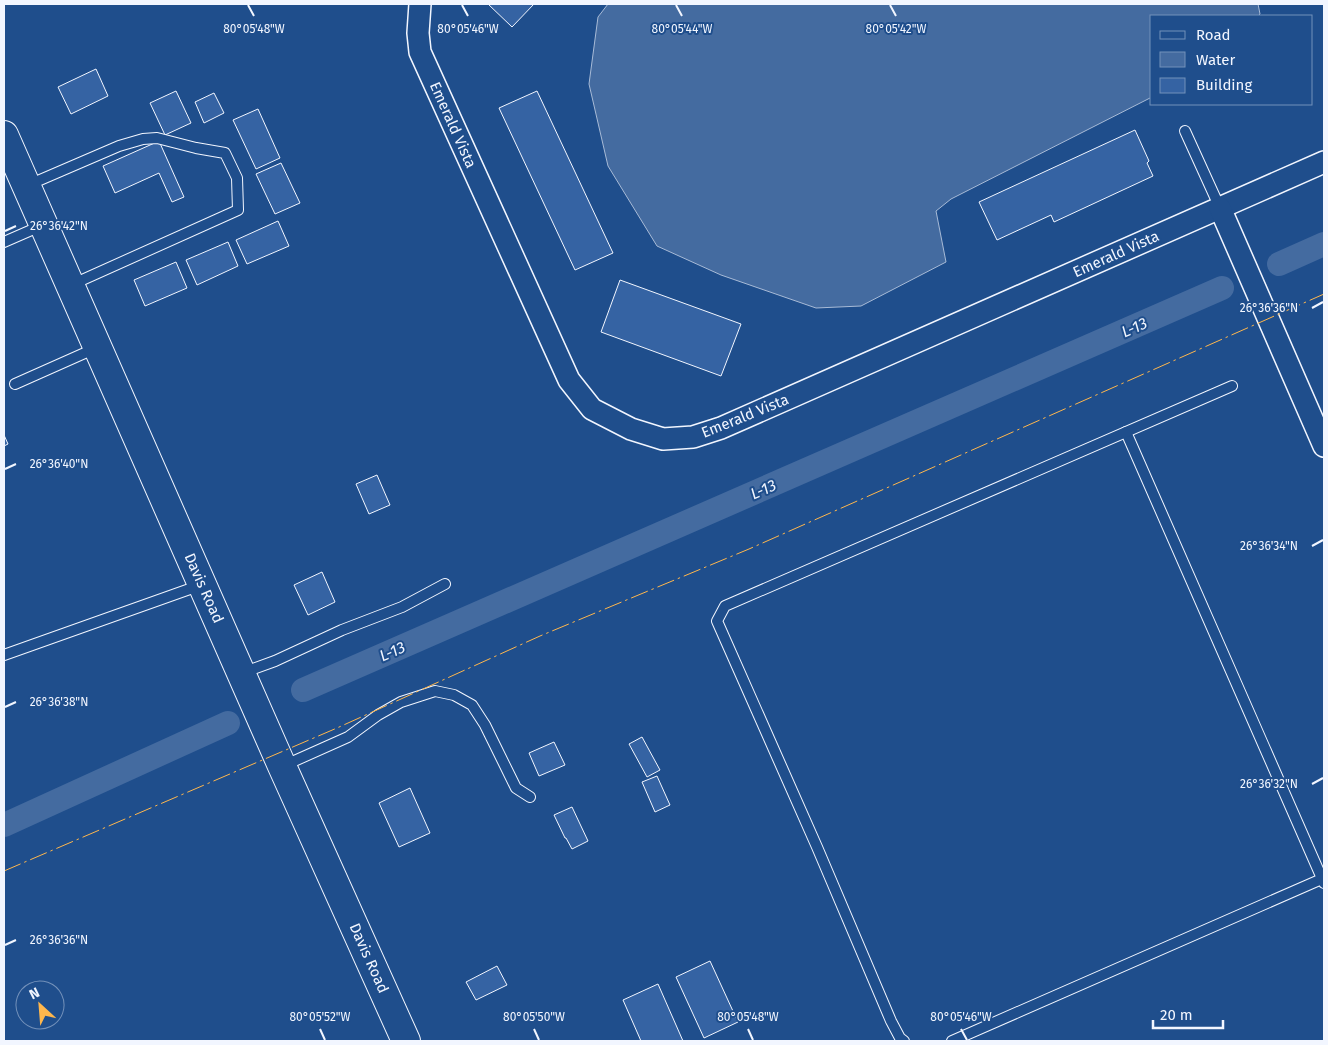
<svg xmlns="http://www.w3.org/2000/svg" width="1328" height="1045" viewBox="0 0 1328 1045" font-family="'Fira Sans',sans-serif">
<style>
.water{fill:#446ba0;stroke:#a8bbd7}
.lines{fill:none;stroke-linecap:round;stroke-linejoin:round}
.canal{stroke:#446ba0;stroke-width:24}
.building{fill:#3563a3;stroke:#f2f6ff}
.lane-casing{stroke:#f2f6ff;stroke-width:12}
.street-casing{stroke:#f2f6ff;stroke-width:24}
.secondary-casing{stroke:#f2f6ff;stroke-width:30}
.lane{stroke:#1f4e8c;stroke-width:10}
.street{stroke:#1f4e8c;stroke-width:21}
.secondary{stroke:#1f4e8c;stroke-width:28}
.power{stroke:#ffb74d;stroke-width:1;stroke-dasharray:18 4 2.5 4;stroke-linecap:butt}
.ticks{fill:none;stroke:#f2f6ff;stroke-width:2}
.labels{text-anchor:middle;stroke-width:4;stroke-linejoin:round;paint-order:stroke}
.street-label{font-size:15px;fill:#f2f6ff;stroke:#1f4e8c}
.water-label{font-size:16px;font-style:italic;fill:#f2f6ff;stroke:#1f4e8c}
.ticks-label{font-size:12px;text-anchor:middle;fill:#f2f6ff;stroke:#1f4e8c;stroke-width:4;stroke-linejoin:round;paint-order:stroke}
</style>
<rect width="100%" height="100%" fill="#1f4e8c"/>
<polygon class="water" points="608,4 1258,4 1260,14 1258,16 1152,16 1152,97 951,199 936,211 946,262 861,306 816,308 721,275 657,246 608,166 589,84 598,17"/>
<g class="lines">
<g class="canal">
<polyline points="1279,264 1324,244"/>
<polyline points="303,690 1222,288"/>
<polyline points="4,825 228,723"/>
</g>
</g>
<g class="building">
<polygon points="488,4 534,4 512,27"/>
<polygon points="96,69 108,96 71,114 58,87"/>
<polygon points="176,91 191,123 165,135 150,103"/>
<polygon points="537,91 613,253 575,270 499,108"/>
<polygon points="214,93 224,113 204,123 195,102"/>
<polygon points="258,109 280,158 256,169 233,120"/>
<polygon points="1135,130 1149,161 1147,163 1153,176 1054,222 1051,215 997,240 979,202"/>
<polygon points="159,141 184,197 172,202 159,173 115,193 103,166"/>
<polygon points="281,163 300,203 275,214 256,174"/>
<polygon points="278,221 289,246 247,264 236,240"/>
<polygon points="228,242 238,266 197,285 186,260"/>
<polygon points="176,262 187,288 145,306 134,280"/>
<polygon points="620,280 741,324 721,376 601,332"/>
<polygon points="4,435 8,444 4,446"/>
<polygon points="377,475 390,505 369,514 356,484"/>
<polygon points="322,572 335,602 308,615 294,585"/>
<polygon points="642,737 660,770 647,777 629,744"/>
<polygon points="554,742 565,765 539,776 529,753"/>
<polygon points="657,776 670,805 655,812 642,782"/>
<polygon points="410,788 430,833 399,847 379,803"/>
<polygon points="572,807 588,841 572,849 566,838 565,838 554,815"/>
<polygon points="710,961 738,1022 704,1038 676,977"/>
<polygon points="497,966 507,985 476,1000 466,982"/>
<polygon points="658,984 683,1041 641,1041 623,1000"/>
</g>
<g class="lines">
<defs>
<g id="lane">
<polyline points="1185,131 1220,208"/>
<polyline points="26,186 119,146 143,139 157,138 196,148 225,153 237,178 238,210 71,285"/>
<polyline points="4,242 43,225"/>
<polyline points="15,384 96,348"/>
<polyline points="1126,432 1324,883"/>
<polyline points="4,655 201,585"/>
<polyline points="242,673 275,661 342,630 402,607 445,584"/>
<polyline points="283,766 348,737 378,715 401,702 435,691 454,695 472,705 485,725 516,788 530,797"/>
<polyline points="904,1041 900,1038 891,1021 817,847 717,621 725,606 1232,386"/>
<polyline points="952,1041 1324,878"/>
</g>
<g id="street">
<polyline points="420,4 418,33 420,52 569,380 592,409 631,429 663,439 693,437 721,428 1324,162"/>
<polyline points="1220,208 1324,446"/>
</g>
<polyline id="secondary" points="4,135 282,766 406,1041"/>
</defs>
<use href="#lane" class="lane-casing"/>
<use href="#street" class="street-casing"/>
<use href="#secondary" class="secondary-casing"/>
<use href="#lane" class="lane"/>
<use href="#street" class="street"/>
<use href="#secondary" class="secondary"/>
<polyline class="power" points="4,871 337,728 540,636 749,549 1324,294"/>
</g>
<path class="ticks" d="M248 5 254 16M462 5 468 16M676 5 682 16M890 5 896 16M5 231 16 226M1312 308 1323 302M5 469 16 464M1312 546 1323 540M5 707 16 702M1312 784 1323 778M5 945 16 940M320 1029 325 1040M534 1029 539 1040M748 1029 753 1040M961 1029 967 1040"/>
<g class="labels">
<g class="street-label">
<text transform="translate(453 125) rotate(66)" y="5">Emerald Vista</text>
<text transform="translate(1116 254) rotate(-24)" y="5">Emerald Vista</text>
<text transform="translate(745 416) rotate(-22)" y="5">Emerald Vista</text>
<text transform="translate(204 588) rotate(66)" y="5">Davis Road</text>
<text transform="translate(369 958) rotate(66)" y="5">Davis Road</text>
</g>
<g class="water-label">
<text transform="translate(1134 327) rotate(-24)" y="6">L-13</text>
<text transform="translate(763 489) rotate(-24)" y="6">L-13</text>
<text transform="translate(392 651) rotate(-24)" y="6">L-13</text>
</g>
</g>
<g class="ticks-label">
<text x="254" y="33">80°05'48"W</text>
<text x="468" y="33">80°05'46"W</text>
<text x="682" y="33">80°05'44"W</text>
<text x="896" y="33">80°05'42"W</text>
<text x="59" y="230">26°36'42"N</text>
<text x="1269" y="312">26°36'36"N</text>
<text x="59" y="468">26°36'40"N</text>
<text x="1269" y="550">26°36'34"N</text>
<text x="59" y="706">26°36'38"N</text>
<text x="1269" y="788">26°36'32"N</text>
<text x="59" y="944">26°36'36"N</text>
<text x="320" y="1021">80°05'52"W</text>
<text x="534" y="1021">80°05'50"W</text>
<text x="748" y="1021">80°05'48"W</text>
<text x="961" y="1021">80°05'46"W</text>
</g>
<rect width="1328" height="1045" fill="none" stroke="#f2f6ff" stroke-width="10"/>
<rect x="1150" y="15" width="162" height="90" fill="#1f4e8c" stroke="#7391ba"/>
<rect x="1160" y="31" width="25" height="8" fill="#1f4e8c" stroke="#7391ba"/>
<text x="1196" y="40" font-size="15" fill="#f2f6ff">Road</text>
<rect x="1160" y="52" width="25" height="15" fill="#446ba0" stroke="#7391ba"/>
<text x="1196" y="65" font-size="15" fill="#f2f6ff">Water</text>
<rect x="1160" y="78" width="25" height="15" fill="#3563a3" stroke="#7391ba"/>
<text x="1196" y="90" font-size="15" fill="#f2f6ff">Building</text>
<g transform="translate(40 1005) rotate(334)"><circle r="24" fill="#1f4e8c" stroke="#7391ba"/>
<path d="M0-4L9 19L0 12L-9 19Z" fill="#ffb74d"/>
<text y="-8" font-size="14" font-weight="bold" text-anchor="middle" fill="#f2f6ff">N</text>
</g>
<path d="M1153 1020v8h70v-8" fill="none" stroke="#f2f6ff" stroke-width="2.5"/>
<text x="1160" y="1020" font-size="15" fill="#f2f6ff" stroke="#1f4e8c" stroke-width="4" paint-order="stroke">20 m</text>
</svg>
